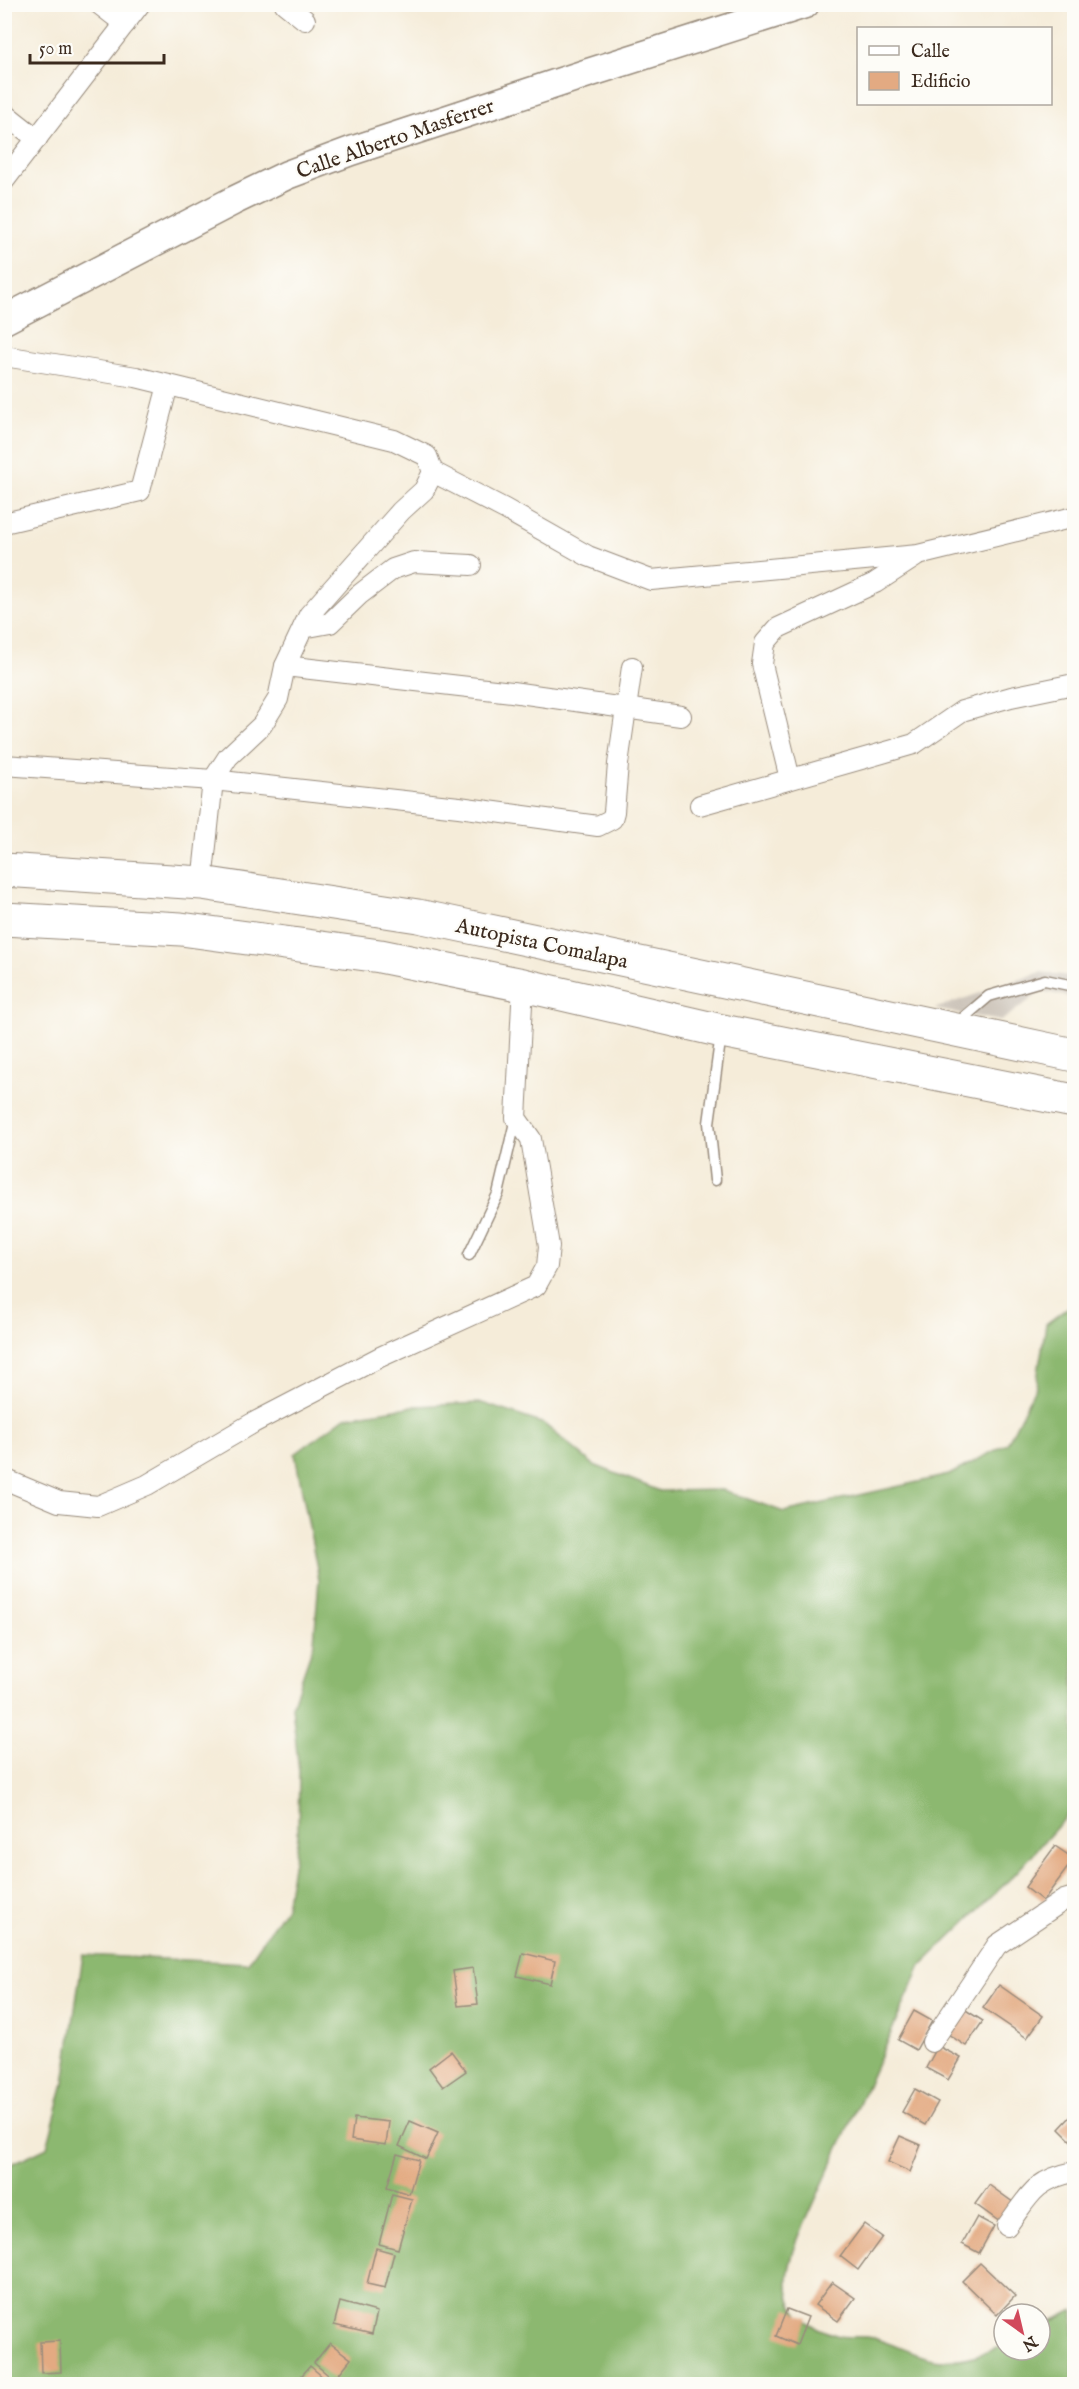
<svg xmlns="http://www.w3.org/2000/svg" width="1079" height="2389" viewBox="0 0 1079 2389" font-family="'IM FELL English',serif">
<style>
.industrial{fill:#cbc2b8}
.forest{fill:#8cb870;stroke:#647147;stroke-width:1.5}
.building{fill:#e3aa82}
.lines{fill:none;stroke-linecap:round;stroke-linejoin:round}
.lane-casing{stroke:#988b7c;stroke-width:13}
.street-casing{stroke:#988b7c;stroke-width:22}
.secondary-casing{stroke:#988b7c;stroke-width:31}
.highway-casing{stroke:#988b7c;stroke-width:35}
.lane{stroke:#fff;stroke-width:10}
.street{stroke:#fff;stroke-width:20}
.secondary{stroke:#fff;stroke-width:28}
.highway{stroke:#fff;stroke-width:33}
.labels{text-anchor:middle;stroke-width:4.5;stroke-linejoin:round;paint-order:stroke}
.street-label{font-size:21px;fill:#3b2a1e;stroke:#fdfcf7}
</style>
<rect width="100%" height="100%" fill="#fdfcf7"/>
<filter id="ink" filterUnits="userSpaceOnUse"><feTurbulence type="fractalNoise" baseFrequency=".0167" numOctaves="2"/><feDisplacementMap in="SourceGraphic" scale="12" xChannelSelector="R" yChannelSelector="G"/><feConvolveMatrix kernelMatrix="1 2 1 2 8 2 1 2 1" color-interpolation-filters="sRGB"/></filter>
<filter id="wash" filterUnits="userSpaceOnUse"><feTurbulence type="fractalNoise" baseFrequency=".008" numOctaves="4" result="noise"/><feDisplacementMap in="SourceGraphic" scale="24" xChannelSelector="R" yChannelSelector="G"/><feGaussianBlur stdDeviation="1.35" result="paint"/><feColorMatrix in="noise" values="0 0 0 0 0 0 0 0 0 0 0 0 0 0 0 0 0 1.4 0 .05"/><feComposite in="paint" operator="in"/></filter>
<g filter="url(#wash)">
<rect width="100%" height="100%" fill="#f5ecd9"/>
<polygon class="industrial" points="1041,972 1074,977 1074,998 1042,991 1001,1021 934,1009"/>
<path class="forest" d="M1074 1303V1808L1016 1873 921 1966 800 2234C781 2281 778 2318 836 2335 847 2339 860 2335 872 2338 893 2343 912 2355 933 2359 957 2363 982 2355 1004 2345V2350H1040V2327L1074 2310V2384H5V2167L47 2147 64 2083 83 1955 248 1963 286 1907 298 1836 299 1772 292 1706 314 1643 319 1579 295 1454 345 1417 416 1406 482 1403 544 1424 594 1465 660 1491 723 1490 784 1512 949 1475 1007 1444 1036 1386 1046 1324Z"/>
<g id="blocks">
<g class="building">
<polygon points="1055,1846 1074,1859 1043,1901 1025,1887"/>
<polygon points="523,1953 555,1961 550,1984 517,1976"/>
<polygon points="473,1968 478,2004 458,2006 453,1971"/>
<polygon points="999,1985 1043,2016 1027,2038 983,2008"/>
<polygon points="964,2009 983,2021 966,2046 948,2034"/>
<polygon points="914,2011 932,2021 916,2050 898,2040"/>
<polygon points="938,2046 961,2058 948,2080 926,2068"/>
<polygon points="451,2051 466,2071 443,2087 429,2068"/>
<polygon points="915,2089 938,2102 925,2125 902,2112"/>
<polygon points="1074,2113 1074,2144 1059,2129"/>
<polygon points="354,2118 389,2122 386,2145 351,2140"/>
<polygon points="410,2121 438,2133 426,2159 399,2146"/>
<polygon points="900,2136 921,2145 910,2172 888,2162"/>
<polygon points="397,2154 419,2160 409,2194 387,2187"/>
<polygon points="989,2185 1014,2203 1000,2222 975,2204"/>
<polygon points="392,2194 412,2199 398,2249 379,2244"/>
<polygon points="977,2217 994,2226 979,2253 962,2244"/>
<polygon points="864,2224 882,2237 858,2270 840,2256"/>
<polygon points="376,2248 394,2253 385,2288 367,2284"/>
<polygon points="980,2263 1015,2296 997,2315 962,2281"/>
<polygon points="832,2282 855,2298 838,2321 815,2305"/>
<polygon points="340,2302 377,2312 372,2334 334,2325"/>
<polygon points="787,2309 808,2317 797,2345 776,2336"/>
<polygon points="60,2341 61,2372 41,2373 40,2342"/>
<polygon points="330,2343 351,2359 334,2380 314,2363"/>
<polygon points="310,2366 324,2378 319,2384 299,2384 296,2382"/>
</g>
</g>
</g>
<g filter="url(#ink)">
<use href="#blocks" fill-opacity="0" stroke="#988b7c" stroke-width="1.5"/>
<g class="lines">
<defs>
<g id="lane">
<polyline points="956,1024 989,996 1045,980 1074,986"/>
<polyline points="715,1180 709,1123 721,1034"/>
<polyline points="469,1255 498,1194 516,1118"/>
</g>
<g id="street">
<polyline points="99,4 125,24"/>
<polyline points="285,4 305,20"/>
<polyline points="4,113 37,139"/>
<polyline points="4,181 140,4"/>
<polyline points="4,356 136,377 394,440 427,456 433,472 424,490 401,511 309,615 285,666 278,699 262,725 228,757 213,780 202,883"/>
<polyline points="433,472 505,509 588,556 651,580 918,555 1074,517"/>
<polyline points="4,523 140,491 168,385"/>
<polyline points="303,628 330,623 359,595 393,569 414,562 471,565"/>
<polyline points="285,666 512,692 681,716"/>
<polyline points="4,765 213,780 459,807 598,826 612,819 614,812 618,764 632,667"/>
<polyline points="790,779 762,664 765,643 778,628 875,583 915,557"/>
<polyline points="700,805 914,744 962,711 1011,697 1074,684"/>
<polyline points="4,1479 59,1502 98,1506 147,1485 253,1423 380,1357 536,1286 547,1266 549,1246 531,1139 516,1118 523,985"/>
<polyline points="932,2042 997,1945 1064,1900 1074,1897"/>
<path d="M1007 2226C1030 2195 1034 2180 1074 2172"/>
</g>
<polyline id="secondary" points="4,320 233,201 287,175 351,151 585,74 805,4"/>
<g id="highway">
<polyline points="4,870 202,883 418,916 1074,1055"/>
<polyline points="4,919 181,929 380,956 523,985 722,1031 1074,1101"/>
</g>
</defs>
<use href="#lane" class="lane-casing"/>
<use href="#street" class="street-casing"/>
<use href="#secondary" class="secondary-casing"/>
<use href="#highway" class="highway-casing"/>
<use href="#lane" class="lane"/>
<use href="#street" class="street"/>
<use href="#secondary" class="secondary"/>
<use href="#highway" class="highway"/>
</g>
</g>
<g class="labels">
<g class="street-label">
<text transform="translate(395 138) rotate(-19)" y="7">Calle Alberto Masferrer</text>
<text transform="translate(542 943) rotate(12)" y="7">Autopista Comalapa</text>
</g>
</g>
<rect width="1079" height="2389" fill="none" stroke="#fdfcf7" stroke-width="24"/>
<rect x="857" y="27" width="195" height="78" fill="#fdfcf7" stroke="#afa8a0" stroke-width="1.5"/>
<rect x="869" y="46" width="30" height="9" fill="#ffffff" stroke="#afa8a0" stroke-width="1.5"/>
<text x="911" y="57" font-size="18" fill="#3b2a1e">Calle</text>
<rect x="869" y="72" width="30" height="18" fill="#e3aa82" stroke="#afa8a0" stroke-width="1.5"/>
<text x="911" y="87" font-size="18" fill="#3b2a1e">Edificio</text>
<g transform="translate(1022 2332) rotate(146)"><circle r="28" fill="#fdfcf7" stroke="#afa8a0" stroke-width="1.5"/>
<path d="M0-4.5L10 22L0 15L-10 22Z" fill="#d1495b"/>
<text y="-9" font-size="16" font-weight="bold" text-anchor="middle" fill="#3b2a1e">N</text>
</g>
<path d="M30 54v9h134v-9" fill="none" stroke="#3b2a1e" stroke-width="3"/>
<text x="39" y="54" font-size="18" fill="#3b2a1e" stroke="#fdfcf7" stroke-width="4.5" paint-order="stroke">50 m</text>
</svg>
